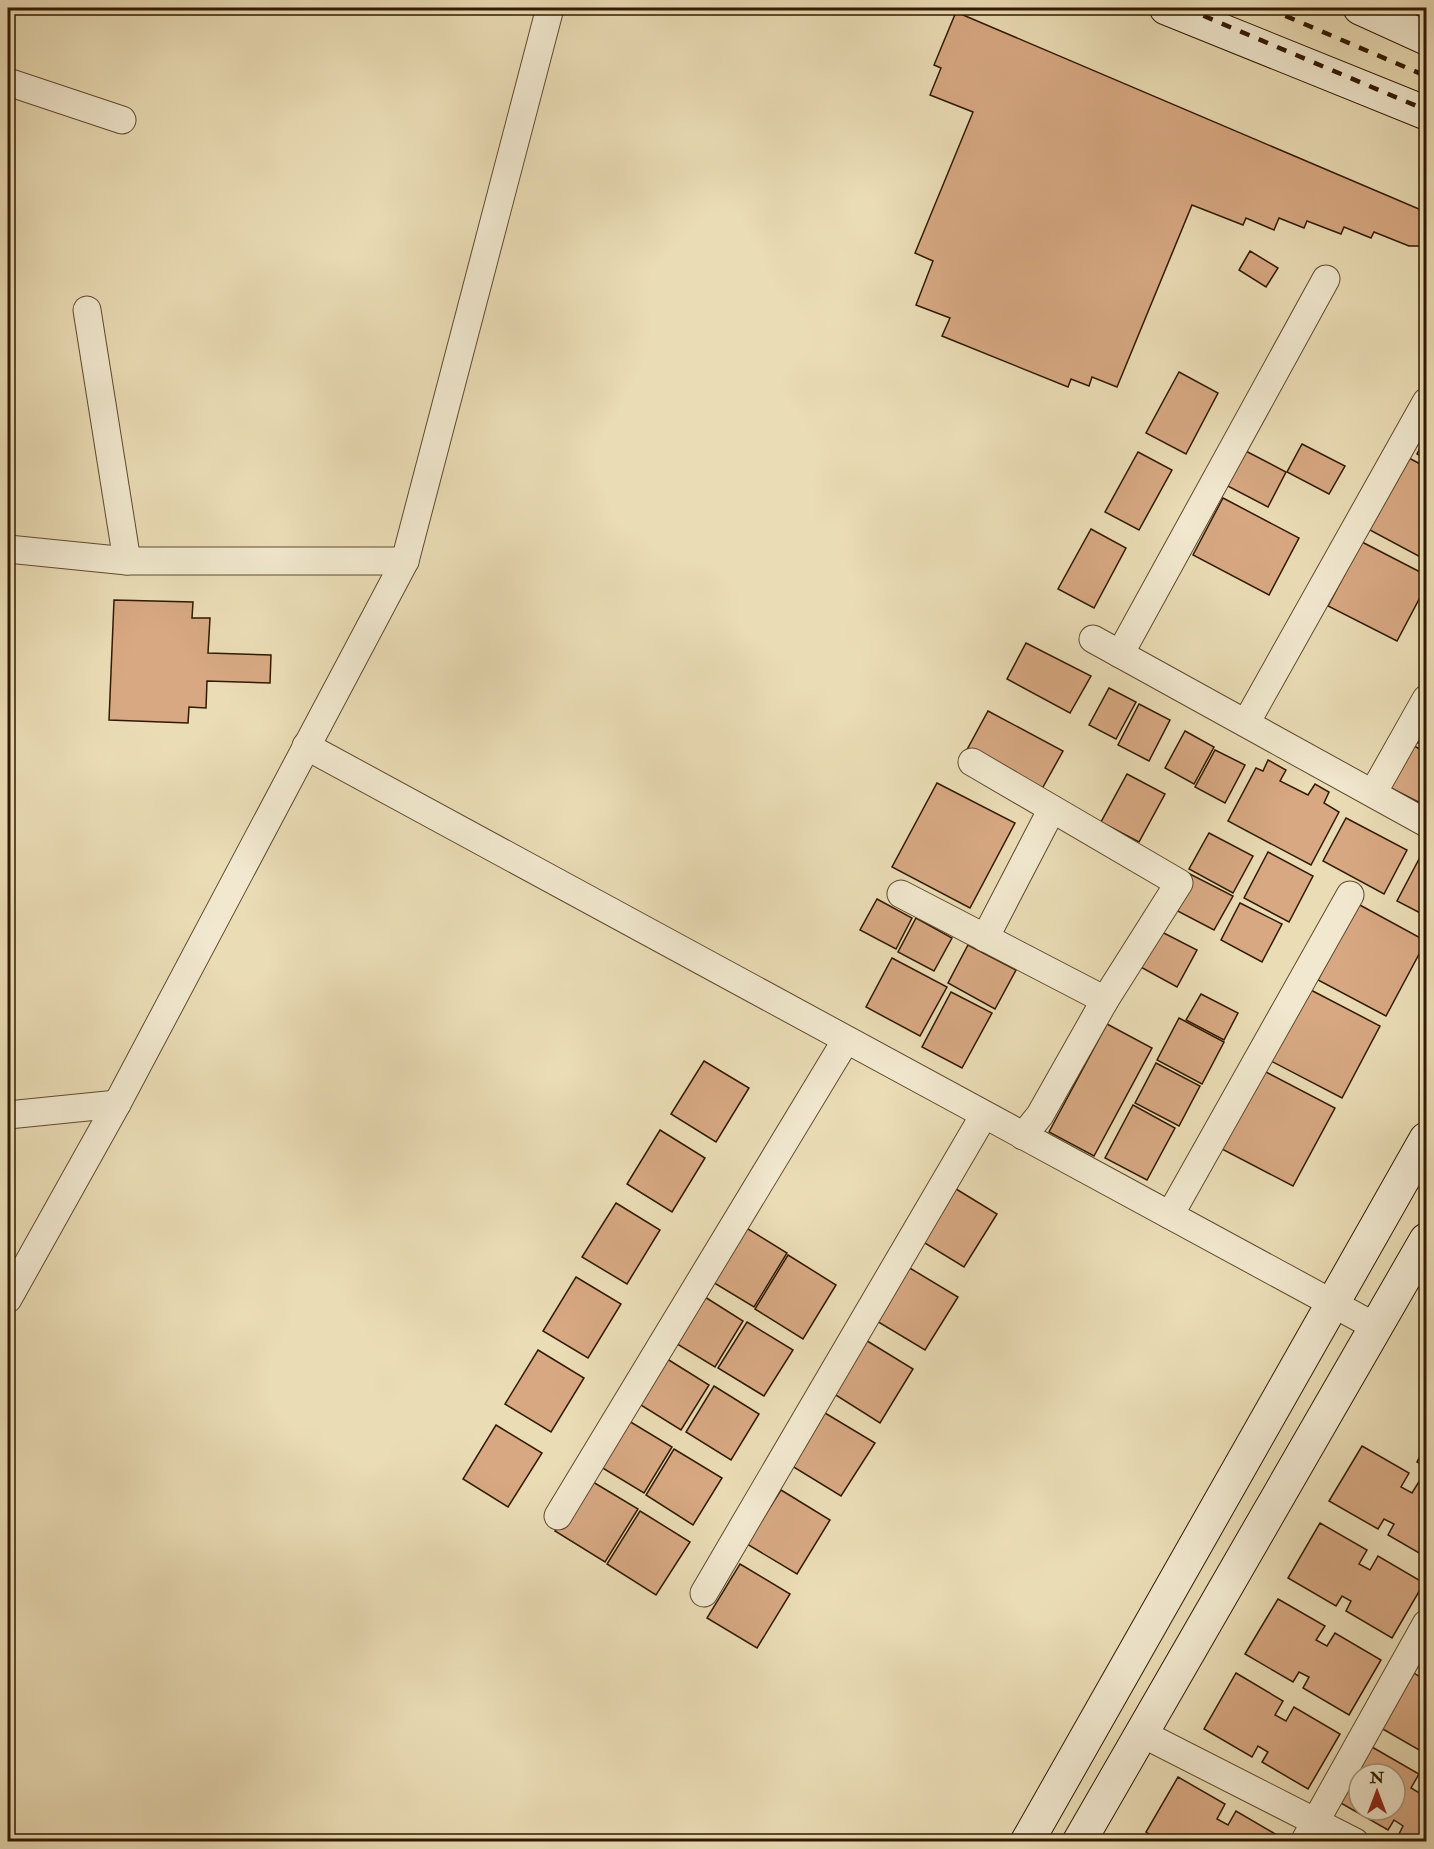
<svg xmlns="http://www.w3.org/2000/svg" width="1434" height="1849" viewBox="0 0 1434 1849" font-family="'IM FELL Double Pica',serif">
<style>
.building{fill:#d7a882;stroke:#311a00;stroke-width:1.5;fill-rule:evenodd}
.lines{fill:none;stroke-linecap:round;stroke-linejoin:round}
.street-casing{stroke:#5f4a2d;stroke-width:29}
.secondary-casing{stroke:#311a00;stroke-width:35}
.street{stroke:#f1e8cf;stroke-width:27}
.secondary{stroke:#f1e8cf;stroke-width:33}
.rail{stroke:#311a00;stroke-width:4.5;stroke-dasharray:10 10;stroke-linecap:butt}
</style>
<rect width="100%" height="100%" fill="#eadcb5"/>
<filter id="stains"><feTurbulence type="fractalNoise" baseFrequency=".00333" numOctaves="4"/><feColorMatrix values="0 0 0 0 .2 0 0 0 0 .09 0 0 0 0 .02 0 0 0 .5 -.17"/></filter>
<radialGradient id="worn" r=".72"><stop offset=".6" stop-color="#630" stop-opacity="0"/><stop offset="1" stop-color="#630" stop-opacity=".3"/></radialGradient>
<g class="building">
<polygon points="956,12 1426,212 1426,246 1409,246 1374,232 1371,238 1344,227 1341,234 1307,221 1304,228 1279,218 1274,230 1246,218 1243,225 1192,205 1117,387 1092,377 1089,386 1071,379 1068,387 942,336 950,318 916,305 933,261 915,253 973,112 930,95 941,68 934,65"/>
<polygon points="1250,251 1278,268 1266,287 1239,270"/>
<polygon points="1179,372 1218,393 1186,454 1146,433"/>
<polygon points="1426,436 1426,459 1417,454"/>
<polygon points="1302,444 1345,466 1329,494 1287,472"/>
<polygon points="1238,447 1286,472 1268,507 1220,482"/>
<polygon points="1138,452 1172,470 1139,530 1105,512"/>
<polygon points="1407,457 1426,467 1426,560 1368,529"/>
<polygon points="1223,498 1299,538 1269,595 1193,555"/>
<polygon points="1091,529 1126,548 1094,608 1058,589"/>
<polygon points="1362,542 1426,575 1426,586 1397,641 1328,606"/>
<polygon points="114,600 193,602 192,618 210,618 208,653 271,655 270,683 207,681 206,708 189,707 188,723 109,720"/>
<polygon points="1026,643 1091,676 1070,713 1007,679"/>
<polygon points="1109,688 1136,702 1116,739 1089,725"/>
<polygon points="1139,704 1170,720 1149,761 1118,745"/>
<polygon points="988,711 1063,751 1038,796 963,757"/>
<polygon points="1426,724 1426,747 1418,743"/>
<polygon points="1185,731 1214,747 1194,784 1165,768"/>
<polygon points="1410,744 1426,752 1426,806 1389,787"/>
<polygon points="1215,750 1245,765 1225,803 1195,787"/>
<polygon points="1268,760 1286,770 1280,781 1308,795 1315,784 1329,792 1324,803 1339,812 1311,865 1228,821 1256,768 1263,771"/>
<polygon points="1127,774 1165,794 1139,842 1101,822"/>
<polygon points="937,783 1015,823 970,908 892,867"/>
<polygon points="1346,818 1407,850 1384,894 1323,861"/>
<polygon points="1209,833 1253,856 1233,893 1189,869"/>
<polygon points="1268,852 1313,876 1289,922 1244,898"/>
<polygon points="1419,859 1426,864 1426,916 1397,901"/>
<polygon points="1186,872 1233,896 1214,930 1168,906"/>
<polygon points="877,899 912,918 896,949 860,930"/>
<polygon points="1240,903 1282,924 1262,962 1221,940"/>
<polygon points="1358,904 1426,941 1386,1016 1318,980"/>
<polygon points="916,918 952,938 934,971 898,952"/>
<polygon points="1156,929 1197,950 1177,987 1137,965"/>
<polygon points="968,945 1016,970 995,1009 948,983"/>
<polygon points="892,958 947,987 920,1036 866,1007"/>
<polygon points="1307,988 1380,1026 1342,1098 1269,1060"/>
<polygon points="951,992 992,1013 962,1068 922,1047"/>
<polygon points="1201,994 1238,1013 1224,1040 1186,1020"/>
<polygon points="1179,1018 1224,1042 1202,1084 1157,1060"/>
<polygon points="1107,1024 1152,1048 1094,1156 1049,1132"/>
<polygon points="704,1061 749,1088 716,1142 671,1114"/>
<polygon points="1156,1063 1200,1086 1179,1126 1135,1103"/>
<polygon points="1262,1070 1335,1108 1293,1186 1220,1148"/>
<polygon points="1133,1105 1175,1128 1147,1180 1105,1158"/>
<polygon points="660,1130 705,1158 672,1212 627,1184"/>
<polygon points="948,1184 997,1214 964,1267 915,1237"/>
<polygon points="616,1203 660,1230 627,1284 582,1257"/>
<polygon points="740,1224 787,1253 754,1307 706,1278"/>
<polygon points="788,1255 836,1285 803,1339 755,1309"/>
<polygon points="908,1267 958,1297 925,1350 875,1320"/>
<polygon points="576,1277 621,1304 588,1358 543,1331"/>
<polygon points="697,1292 743,1321 715,1367 669,1339"/>
<polygon points="747,1322 793,1350 764,1396 718,1368"/>
<polygon points="864,1339 913,1369 880,1423 831,1392"/>
<polygon points="538,1350 584,1378 551,1432 505,1404"/>
<polygon points="664,1357 709,1385 681,1430 636,1402"/>
<polygon points="714,1386 759,1414 731,1460 686,1432"/>
<polygon points="825,1413 875,1443 841,1496 792,1466"/>
<polygon points="624,1418 672,1447 644,1493 596,1464"/>
<polygon points="496,1425 542,1453 508,1507 463,1479"/>
<polygon points="1426,1444 1426,1467 1417,1462"/>
<polygon points="1362,1446 1409,1473 1401,1487 1412,1493 1420,1480 1426,1483 1426,1557 1388,1535 1394,1524 1384,1519 1378,1529 1329,1501"/>
<polygon points="674,1449 722,1478 693,1525 646,1495"/>
<polygon points="588,1479 638,1509 605,1562 555,1531"/>
<polygon points="781,1490 830,1520 797,1574 747,1544"/>
<polygon points="640,1511 690,1542 656,1595 607,1564"/>
<polygon points="1320,1523 1367,1550 1359,1564 1370,1570 1378,1556 1424,1583 1392,1638 1346,1611 1351,1601 1342,1596 1336,1606 1288,1578"/>
<polygon points="740,1564 790,1594 757,1648 707,1618"/>
<polygon points="1278,1599 1325,1626 1316,1640 1327,1646 1335,1633 1381,1660 1349,1715 1303,1688 1309,1677 1299,1672 1293,1682 1245,1654"/>
<polygon points="1236,1673 1283,1701 1275,1715 1286,1721 1294,1707 1340,1734 1308,1789 1262,1762 1268,1752 1258,1746 1252,1757 1204,1729"/>
<polygon points="1414,1673 1426,1681 1426,1754 1381,1728"/>
<path d="M1372 1747 1419 1774 1411 1788 1421 1794 1426 1786V1842H1408L1398 1836 1403 1826 1394 1820 1388 1830 1339 1802ZM1359 1774H1395V1810H1359Z"/>
<polygon points="1178,1777 1225,1804 1217,1819 1228,1825 1236,1811 1282,1838 1280,1842 1161,1842 1146,1832"/>
</g>
<g class="lines">
<defs>
<g id="street">
<polyline points="8,82 122,120"/>
<polyline points="87,310 127,561"/>
<polyline points="8,549 127,561 405,561"/>
<polyline points="1093,639 1426,823"/>
<polyline points="1120,654 1326,279"/>
<polyline points="1246,723 1426,402"/>
<polyline points="306,746 1376,1327"/>
<polyline points="972,762 1179,883 1105,1000 1040,1115 1023,1136"/>
<polyline points="1373,793 1426,699"/>
<polyline points="901,894 1105,1000"/>
<polyline points="985,938 1052,809"/>
<polyline points="8,1115 117,1104"/>
<polyline points="1170,1215 1350,895"/>
<polyline points="8,1299 117,1104 405,561 550,8"/>
<polyline points="558,1516 846,1040"/>
<polyline points="704,1593 984,1115"/>
<polyline points="1141,1733 1355,1842"/>
<polyline points="1304,1842 1426,1624"/>
</g>
<g id="secondary">
<polyline points="1166,8 1426,113"/>
<polyline points="1360,8 1426,38"/>
<polyline points="1027,1842 1426,1139"/>
<polyline points="1079,1842 1426,1240"/>
</g>
</defs>
<use href="#street" class="street-casing"/>
<use href="#secondary" class="secondary-casing"/>
<use href="#street" class="street"/>
<use href="#secondary" class="secondary"/>
<g class="rail">
<polyline points="1185,8 1426,110"/>
<polyline points="1267,8 1426,76"/>
</g>
</g>
<rect width="1434" height="1849" fill="none" stroke="#eadcb5" stroke-width="30"/>
<rect x="9" y="9" width="1416" height="1831" fill="none" stroke="#311a00" stroke-width="3"/>
<rect x="15" y="15" width="1404" height="1819" fill="none" stroke="#311a00" stroke-width="1.5"/>
<g transform="translate(1377 1792)"><circle r="28" fill="#f1e8cf" stroke="#a4967c" stroke-width="1.5"/>
<path d="M0-4.5L10 22L0 15L-10 22Z" fill="#8f2418"/>
<text y="-9" font-size="16" font-weight="bold" text-anchor="middle" fill="#311a00">N</text>
</g>
<rect width="100%" height="100%" filter="url(#stains)"/>
<rect width="100%" height="100%" fill="url(#worn)"/>
</svg>
